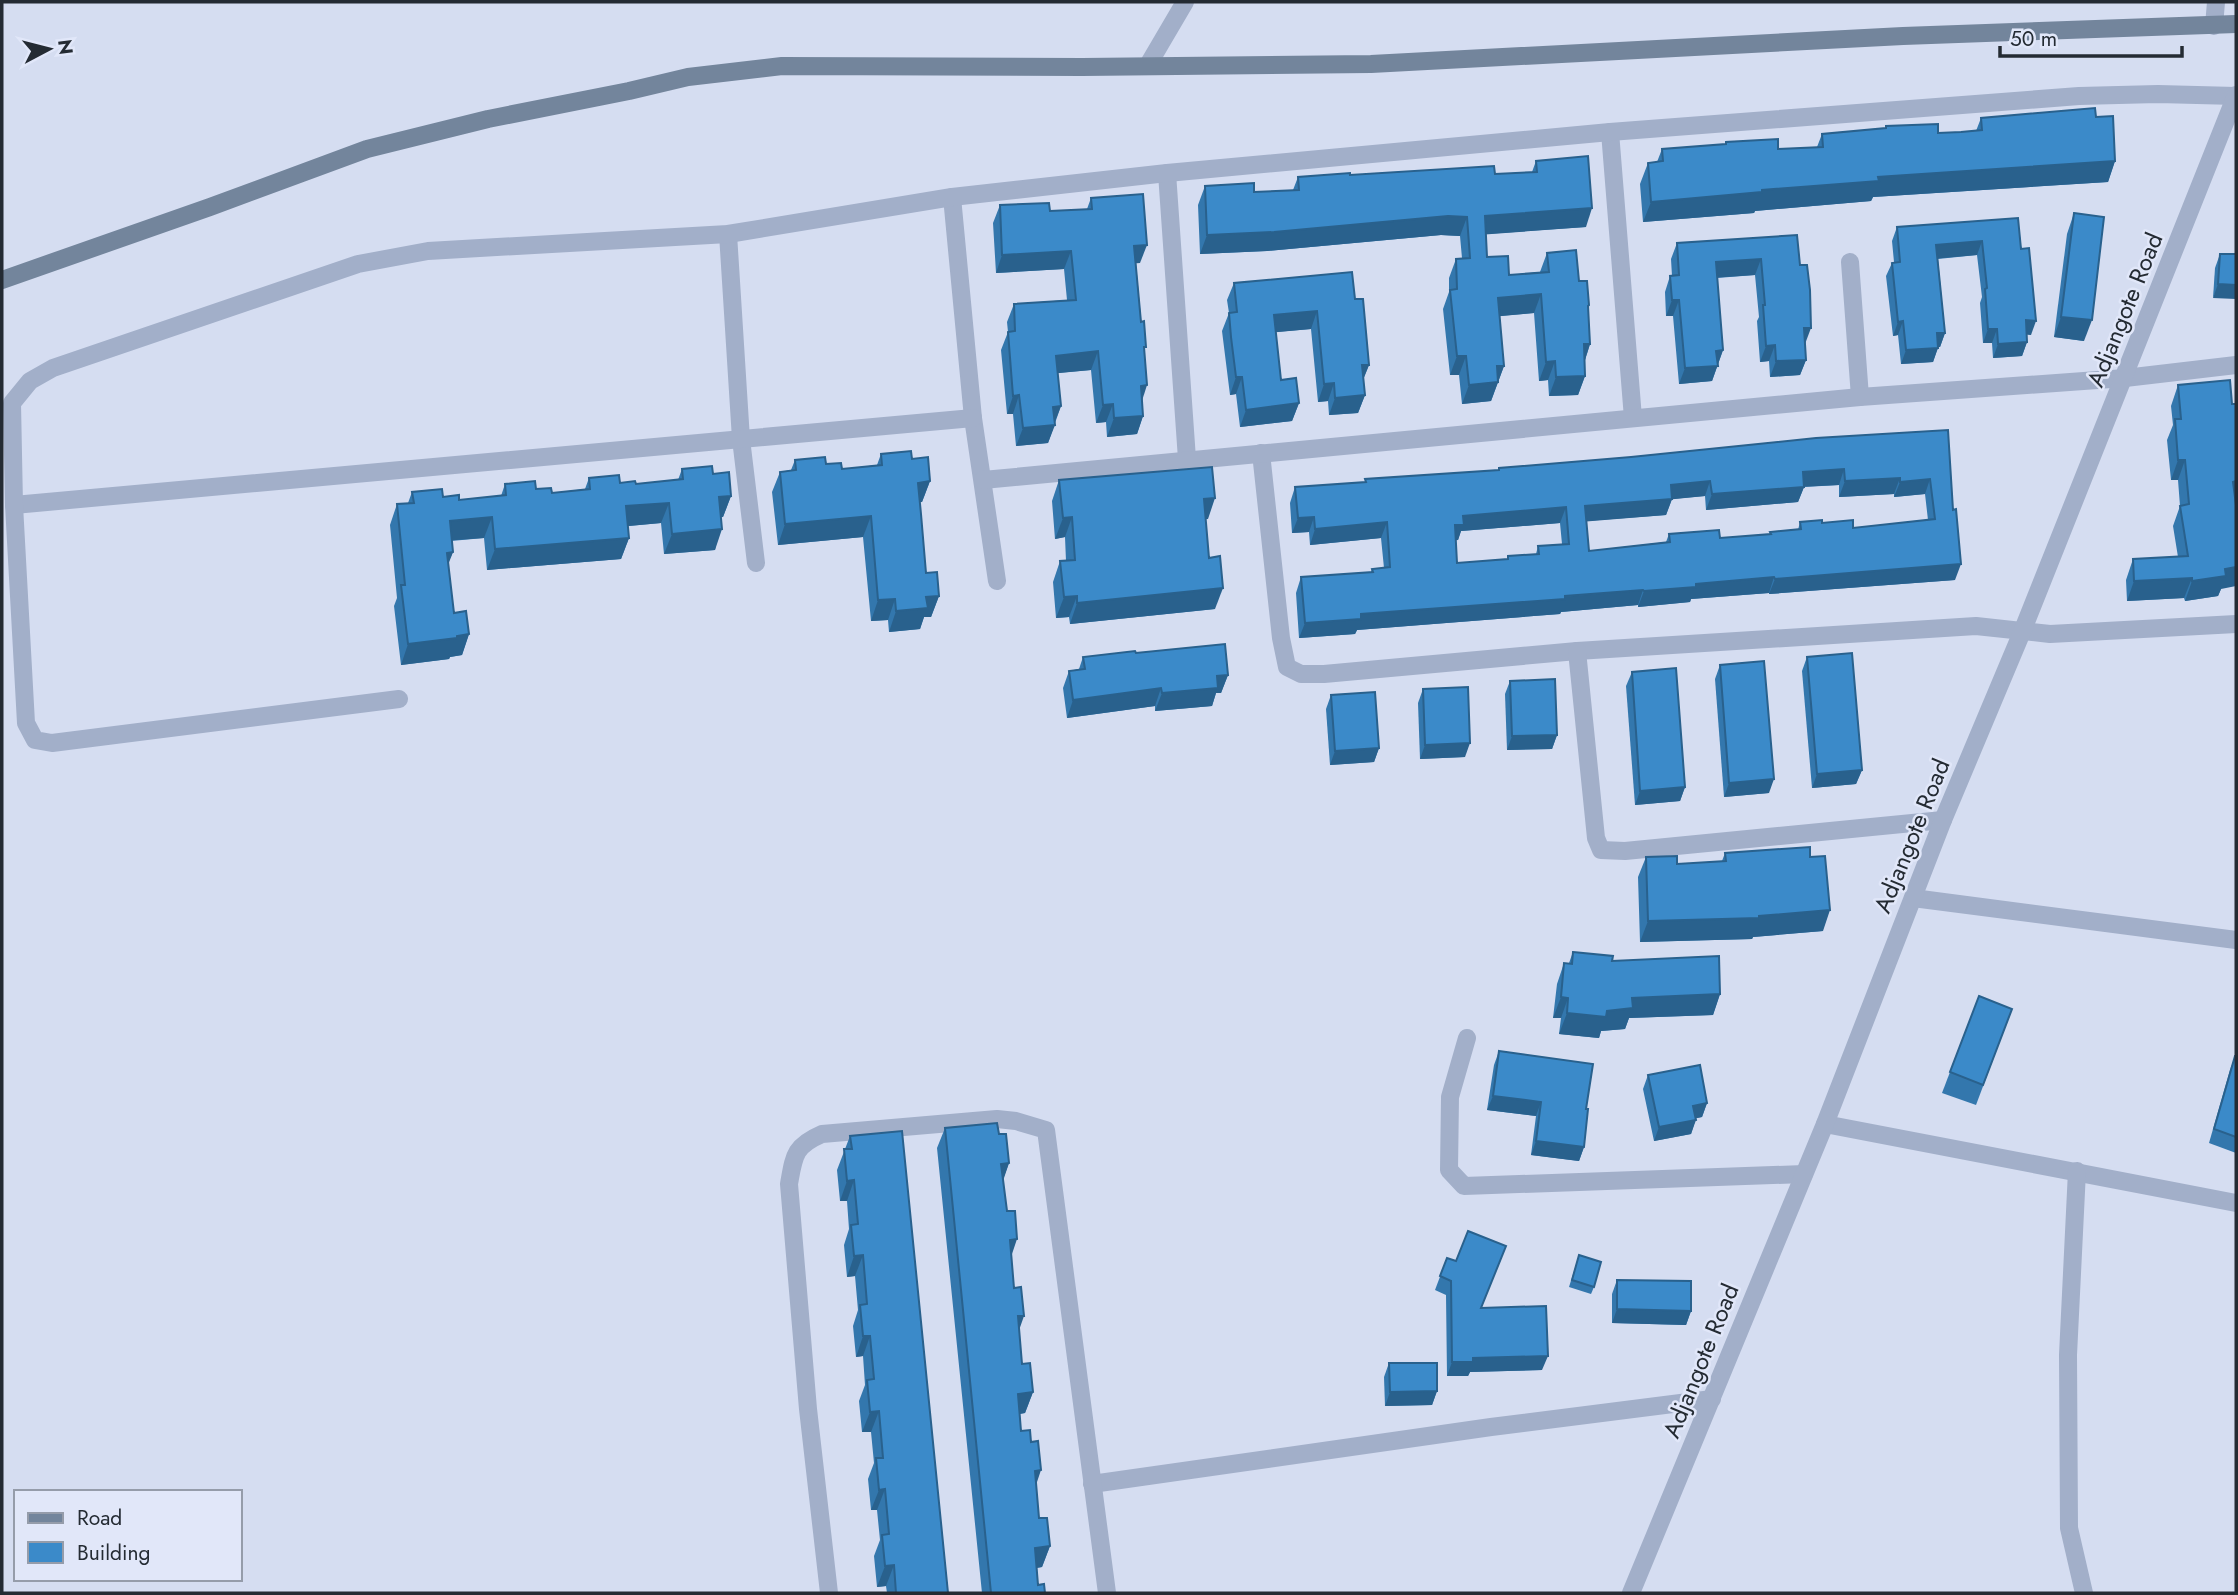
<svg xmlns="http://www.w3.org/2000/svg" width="2238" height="1595" viewBox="0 0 2238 1595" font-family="Jost,sans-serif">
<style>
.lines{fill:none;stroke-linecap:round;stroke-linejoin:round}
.minor{stroke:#a2afc9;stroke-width:18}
.tertiary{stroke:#a2afc9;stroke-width:18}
.secondary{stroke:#73859c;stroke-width:18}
.wall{fill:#3377ad;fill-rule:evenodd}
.shaded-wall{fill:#29618d}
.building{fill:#3b8ac9;stroke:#29618d;stroke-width:2;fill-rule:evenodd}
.labels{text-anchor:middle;stroke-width:5;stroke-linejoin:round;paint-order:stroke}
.street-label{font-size:24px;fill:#242b33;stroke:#e1e7f9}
</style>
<rect width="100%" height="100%" fill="#d5ddf1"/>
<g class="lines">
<g class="minor">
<polyline points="2214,26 2216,2"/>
<polyline points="1148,65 1185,2"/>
<polyline points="1610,132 1633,418"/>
<polyline points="1167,173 1187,459"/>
<polyline points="952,197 973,418 997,581"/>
<polyline points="728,234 741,439 756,563"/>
<polyline points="1850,262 1860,397"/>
<polyline points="1261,453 1281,638 1287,667 1301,674 1324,674 1577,651 1976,626 2050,634 2236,624"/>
<polyline points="983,480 1860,397 2125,378 2236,365"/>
<polyline points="14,505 973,418"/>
<polyline points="1577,651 1596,838 1601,850 1625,851 1943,820"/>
<polyline points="399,699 52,743 35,740 26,723 14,505 12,403 30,381 53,368 358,264 428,251 728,234 952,197 1167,173 1610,132 2079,96 2158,94 2236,96"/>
<polyline points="1913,898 2236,940"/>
<polyline points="1467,1038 1450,1097 1449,1170 1464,1186 1804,1174"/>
<polyline points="1825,1124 2236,1203"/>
<polyline points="2077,1171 2068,1355 2069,1528 2084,1593"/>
<polyline points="1092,1484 1491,1427 1712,1399"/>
<path d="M829 1593 808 1409 789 1184C794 1156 794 1146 822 1134L997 1119 1016 1121 1046 1130 1107 1593"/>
</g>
<polyline class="tertiary" points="1631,1593 1825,1124 1943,820 2022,632 2236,95"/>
<polyline class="secondary" points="2,280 210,207 367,149 488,119 629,91 688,77 782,66 1082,67 1371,64 1903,36 2236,24"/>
</g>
<g class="wall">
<polygon points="2096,117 2115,161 2108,182 1873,197 1871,201 1755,211 1754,213 1643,222 1640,184 1648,163 1657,162 1662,149 1778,149 1817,147 1822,134 1885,129 1886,126 1938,133 1976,131 1981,118"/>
<polygon points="1536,161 1586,227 1486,234 1487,257 1509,275 1540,272 1547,253 1579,281 1589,305 1588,310 1590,344 1585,360 1585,376 1578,395 1549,396 1548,380 1539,381 1534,313 1499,316 1504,366 1491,401 1462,404 1459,375 1450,375 1443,309 1449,292 1449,278 1456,259 1462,258 1460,236 1441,235 1267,251 1200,254 1198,205 1205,186 1254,192 1293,190 1298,177 1350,175 1495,174 1532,172"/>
<polygon points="1091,198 1140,263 1136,263 1144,352 1142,400 1143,416 1137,434 1107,437 1106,422 1096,423 1091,370 1057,373 1061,406 1048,443 1016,446 1013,414 1007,414 1001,350 1008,332 1007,322 1014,304 1067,300 1064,269 996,273 993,223 1000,205 1050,211 1087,209"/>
<polygon points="2074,213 2084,341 2054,337 2067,234"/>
<polygon points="2018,218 2031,335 2027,334 2027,342 2022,356 1993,358 1992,343 1983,343 1980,303 1982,297 1977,255 1938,259 1945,333 1940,347 1938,347 1933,362 1901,364 1898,335 1893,336 1886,276 1892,263 1894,262 1892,241 1897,227"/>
<polygon points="1797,235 1806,360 1800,375 1770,377 1769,361 1760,362 1757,321 1759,317 1755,275 1717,278 1723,350 1712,381 1679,384 1673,316 1666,316 1665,292 1670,276 1672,276 1671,259 1677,243"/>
<polygon points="2220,254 2236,254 2213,298 2215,268"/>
<polygon points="1234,283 1355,299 1369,365 1363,380 1365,395 1358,413 1329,415 1328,401 1318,402 1311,329 1276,332 1281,380 1299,403 1292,421 1240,427 1236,394 1230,395 1222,331 1229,313 1227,300"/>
<polygon points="2178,385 2232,404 2236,404 2236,490 2235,495 2221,589 2218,596 2185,601 2184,598 2127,601 2126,580 2133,559 2178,557 2173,526 2180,506 2178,480 2171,480 2167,440 2173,425 2171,406"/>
<path d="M1948 430 1955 580 1769 594V593L1691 599 1690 602 1638 607V605L1561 612 1560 614 1357 630 1355 634 1299 638 1296 593 1301 577 1371 572 1372 569 1384 568 1381 538 1310 545 1309 532 1292 533 1290 503 1295 487 1365 482V479L1498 471 1499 468ZM1839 485V497L1894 494V497L1925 494 1928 520 1853 528 1822 523 1800 522 1798 530 1770 532V534L1720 538 1669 534 1666 542 1589 551 1586 521 1666 515 1672 499 1705 496 1706 510 1798 502 1804 487ZM1560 523 1562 544 1538 546 1536 554 1508 556 1507 559 1457 563 1456 540H1458L1461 531Z"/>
<polygon points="881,454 912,459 930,481 922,502 920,502 926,573 939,596 931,617 924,617 920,629 889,632 888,620 871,621 863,537 778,545 772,492 780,472 791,470 795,460 826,464 842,469 877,465"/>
<polygon points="682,469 713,474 731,496 723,517 721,517 715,550 664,554 661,523 628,526 629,538 621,559 487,570 484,538 451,541 453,552 448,563 454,613 469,634 462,655 450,657 449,659 401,665 394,606 397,598 390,525 397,504 408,503 412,492 459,500 501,496 505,484 552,493 585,489 589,478 636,484 678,480"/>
<polygon points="1059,480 1208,519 1205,519 1215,609 1070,624 1069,617 1056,618 1053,582 1060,561 1066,561 1065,537 1055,539 1052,501"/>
<polygon points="1136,653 1228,675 1221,693 1216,693 1212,706 1155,711 1155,706 1067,718 1063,688 1069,671 1079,669 1083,657"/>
<polygon points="1807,657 1862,770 1856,784 1812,788 1802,671"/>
<polygon points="1720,665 1769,793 1724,797 1715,679"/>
<polygon points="1632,672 1685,787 1680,801 1635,805 1626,686"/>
<polygon points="1510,681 1557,735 1552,749 1507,750 1505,694"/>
<polygon points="1423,689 1465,757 1420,759 1418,703"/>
<polygon points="1331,695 1379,748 1374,762 1330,765 1326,709"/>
<polygon points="1725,853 1810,857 1823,931 1753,937 1752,939 1640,942 1638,877 1646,857 1677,864 1722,861"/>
<polygon points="1573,952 1612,961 1720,994 1713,1015 1629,1018 1625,1029 1601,1031 1599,1038 1559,1034 1561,1018 1553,1018 1557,984 1564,963 1569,963"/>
<polygon points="2012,1009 1976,1105 1942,1093 1950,1072"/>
<polygon points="1499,1051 1586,1109 1584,1147 1579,1161 1531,1155 1536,1116 1487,1110 1494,1065"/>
<polygon points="2235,1056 2236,1056 2236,1153 2209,1143 2230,1070"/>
<polygon points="1648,1075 1707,1103 1702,1117 1696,1118 1691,1134 1654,1141 1643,1089"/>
<polygon points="945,1128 999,1134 1009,1163 1003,1179 1014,1288 1022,1364 1033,1392 1025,1413 1020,1414 1021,1431 1036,1483 1039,1518 1050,1546 1042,1567 1037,1568 1038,1585 1045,1593 982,1593 937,1148"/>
<polygon points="850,1136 948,1593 887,1593 886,1586 877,1587 874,1556 880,1540 877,1510 871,1510 868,1479 874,1463 871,1432 862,1432 859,1401 865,1385 863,1356 856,1357 853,1326 858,1310 855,1276 847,1277 844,1245 849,1229 847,1201 840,1201 837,1170"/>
<polygon points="1579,1255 1594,1287 1591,1294 1569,1287"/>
<polygon points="1447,1258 1482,1308 1542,1370 1470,1372 1468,1376 1447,1376 1446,1295 1435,1290"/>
<polygon points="1617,1280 1691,1311 1686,1325 1612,1323 1612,1294"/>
<polygon points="1389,1363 1437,1391 1432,1405 1385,1406 1384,1377"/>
</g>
<g class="shaded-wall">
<polygon points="2115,161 2108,182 1873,197 1871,201 1755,211 1754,213 1643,222 1651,202 1878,177"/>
<polygon points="1592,208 1586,227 1478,235 1485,216"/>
<polygon points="1448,216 1467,217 1460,236 1441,235 1267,251 1200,254 1207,235"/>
<polygon points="1982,241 1977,255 1931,259 1936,245"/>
<polygon points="1147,245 1140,263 1127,264 1134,246"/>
<polygon points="1071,251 1064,269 996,273 1002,255"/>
<polygon points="1761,259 1755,275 1710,278 1716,262"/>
<polygon points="2218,284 2236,285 2236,299 2213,298"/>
<polygon points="1541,294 1534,313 1491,317 1498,298"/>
<polygon points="1672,300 1679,300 1673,316 1666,316"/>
<polygon points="1317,311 1311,329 1268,333 1274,315"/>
<polygon points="2061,317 2092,320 2084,341 2054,337"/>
<polygon points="2026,320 2036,321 2031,335 2021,334"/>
<polygon points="1903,321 1898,335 1893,336 1898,322"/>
<polygon points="1804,328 1811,328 1805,344"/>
<polygon points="1988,329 1997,329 1992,343 1983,343"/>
<polygon points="1937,333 1945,333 1940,347 1932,347"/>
<polygon points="2027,342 2022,356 1993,358 1998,344"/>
<polygon points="1584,344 1590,344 1584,363"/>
<polygon points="1775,345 1769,361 1760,362 1766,346"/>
<polygon points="1938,348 1933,362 1901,364 1906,350"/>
<polygon points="1723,350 1712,381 1679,384 1685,368 1716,351"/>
<polygon points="1098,351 1091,370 1049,374 1056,356"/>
<polygon points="1457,356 1466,356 1459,375 1450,375"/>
<polygon points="1806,360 1800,375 1770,377 1776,361"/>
<polygon points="1555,361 1548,380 1539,381 1546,362"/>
<polygon points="1362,365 1369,365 1362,382"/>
<polygon points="1497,366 1504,366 1491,401 1462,404 1469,385"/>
<polygon points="1585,376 1578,395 1549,396 1556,377"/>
<polygon points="1236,377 1242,377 1236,394 1230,395"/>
<polygon points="1334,383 1328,401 1318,402 1324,384"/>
<polygon points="1147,385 1141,404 1141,386"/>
<polygon points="1019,395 1013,414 1007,414 1013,396"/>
<polygon points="1365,395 1358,413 1329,415 1335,398"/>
<polygon points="1299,403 1292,421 1240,427 1246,410"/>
<polygon points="1113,404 1106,422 1096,423 1103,405"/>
<polygon points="1061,406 1054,424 1053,407"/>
<polygon points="1143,416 1137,434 1107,437 1114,418"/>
<polygon points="1055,425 1048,443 1016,446 1023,428"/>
<polygon points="2178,460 2185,460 2178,480 2171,480"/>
<polygon points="1844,469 1839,485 1797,487 1803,472"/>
<polygon points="1900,478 1894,494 1839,497 1845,481"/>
<polygon points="1930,479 1925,494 1894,497 1900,482"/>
<polygon points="930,481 922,502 911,503 918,483"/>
<polygon points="1710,481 1705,496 1665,500 1671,485"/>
<polygon points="2236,481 2236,490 2232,501 2233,482"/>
<polygon points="1804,487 1798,502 1706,510 1712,494"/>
<polygon points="731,496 723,517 712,518 719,497"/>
<polygon points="1215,498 1208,519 1197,520 1204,499"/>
<polygon points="1672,499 1666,515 1580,522 1585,506"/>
<polygon points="669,503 661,523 618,527 626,506"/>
<polygon points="1566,507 1560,523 1461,531 1458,540 1449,541 1455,525 1463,516"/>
<polygon points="871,516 863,537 778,545 785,524"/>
<polygon points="492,517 484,538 442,541 450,521"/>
<polygon points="1072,517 1065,537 1055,539 1063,518"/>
<polygon points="1314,517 1309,532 1292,533 1298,518"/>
<polygon points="1387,522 1381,538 1310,545 1315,529"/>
<polygon points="722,529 715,550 664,554 672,534"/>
<polygon points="629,538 621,559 487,570 495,549"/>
<polygon points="453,552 445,573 447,553"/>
<polygon points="1961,564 1955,580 1769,594 1775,579"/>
<polygon points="2236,567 2236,586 2221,589 2218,596 2185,601 2192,581 2225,569"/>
<polygon points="1774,577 1769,593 1691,599 1690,602 1638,607 1644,591 1696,584"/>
<polygon points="2192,578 2184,598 2127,601 2134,581"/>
<polygon points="1223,588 1215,609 1070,624 1077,603"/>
<polygon points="1643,590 1638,605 1561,612 1560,614 1357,630 1355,634 1299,638 1305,623 1361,614"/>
<polygon points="939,596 931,617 924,617 920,629 889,632 896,611 926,597"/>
<polygon points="1077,596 1069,617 1056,618 1064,597"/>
<polygon points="895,599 888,620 871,621 878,600"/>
<polygon points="469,634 462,655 450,657 449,659 401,665 408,644"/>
<polygon points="1228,675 1221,693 1216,693 1212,706 1155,711 1162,693 1217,676"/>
<polygon points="1161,688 1155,706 1067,718 1073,700"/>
<polygon points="1557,735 1552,749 1507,750 1512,736"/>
<polygon points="1470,743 1465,757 1420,759 1425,745"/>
<polygon points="1379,748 1374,762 1330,765 1335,751"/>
<polygon points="1862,770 1856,784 1812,788 1817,774"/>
<polygon points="1774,779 1769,793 1724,797 1729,783"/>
<polygon points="1685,787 1680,801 1635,805 1640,791"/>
<polygon points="1830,910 1823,931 1753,937 1752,939 1640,942 1648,921 1759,916"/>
<polygon points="1720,994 1713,1015 1629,1018 1625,1029 1601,1031 1599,1038 1559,1034 1567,1013 1607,1011 1632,998"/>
<polygon points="1561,997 1568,998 1561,1018 1553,1018"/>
<polygon points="1493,1096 1541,1102 1536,1116 1487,1110"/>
<polygon points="1707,1103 1702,1117 1688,1120 1693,1106"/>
<polygon points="1696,1120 1691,1134 1654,1141 1659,1127"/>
<polygon points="1536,1141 1584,1147 1579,1161 1531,1155"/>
<polygon points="1009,1163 1002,1184 1001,1164"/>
<polygon points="854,1180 847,1201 840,1201 847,1181"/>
<polygon points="1017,1239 1010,1260 1010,1240"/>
<polygon points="863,1255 855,1276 847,1277 854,1256"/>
<polygon points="1617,1309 1691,1311 1686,1325 1612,1323"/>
<polygon points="1018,1316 1024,1316 1017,1336"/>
<polygon points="863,1336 870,1336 863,1356 856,1357"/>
<polygon points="1548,1356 1542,1370 1470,1372 1468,1376 1447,1376 1452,1362 1473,1358"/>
<polygon points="1437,1391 1432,1405 1385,1406 1390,1392"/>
<polygon points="1033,1392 1025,1413 1010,1415 1018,1394"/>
<polygon points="879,1411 871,1432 862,1432 870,1412"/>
<polygon points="1041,1470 1034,1491 1035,1471"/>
<polygon points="885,1489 877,1510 871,1510 879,1490"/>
<polygon points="1050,1546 1042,1567 1027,1569 1035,1548"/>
<polygon points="894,1565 886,1586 877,1587 885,1566"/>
</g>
<g class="building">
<polygon points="2095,108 2096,117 2113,116 2115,161 1878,177 1879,181 1762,190 1762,192 1651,202 1648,163 1663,161 1662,149 1726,144 1726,142 1778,139 1778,149 1823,147 1822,134 1886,128 1886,126 1938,124 1938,133 1961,132 1982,130 1981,118"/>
<polygon points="1588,156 1592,208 1485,216 1487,257 1508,256 1509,275 1549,272 1547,253 1576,250 1579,281 1587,281 1589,305 1588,306 1590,344 1584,344 1585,376 1556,377 1555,361 1546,362 1541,294 1498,298 1504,366 1497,366 1498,382 1469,385 1466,356 1457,356 1450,290 1457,289 1456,259 1470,258 1467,217 1448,216 1274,232 1207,235 1205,186 1254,183 1254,192 1299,190 1298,177 1350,173 1350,175 1494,166 1495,174 1537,172 1536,161"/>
<polygon points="1143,194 1147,245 1134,246 1141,322 1144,321 1146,347 1144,347 1147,385 1141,386 1143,416 1114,418 1113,404 1103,405 1098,351 1056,356 1061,406 1053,407 1055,425 1023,428 1019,395 1013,396 1008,332 1015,331 1014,304 1076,300 1071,251 1002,255 1000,205 1049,203 1050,211 1092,209 1091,198"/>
<polygon points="2074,213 2104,217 2092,320 2061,317"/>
<polygon points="2018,218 2021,249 2029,248 2036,321 2026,320 2027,342 1998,344 1997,329 1988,329 1985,289 1987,288 1982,241 1936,245 1945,333 1937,333 1938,348 1906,350 1903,321 1898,322 1892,263 1900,262 1897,227"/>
<polygon points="1797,235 1800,265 1807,265 1810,290 1811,328 1804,328 1806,360 1776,361 1775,345 1766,346 1763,305 1765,305 1761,259 1716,262 1723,350 1716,351 1718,366 1685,368 1679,300 1672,300 1670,276 1679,275 1677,243"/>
<polygon points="2220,254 2236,254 2236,285 2218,284"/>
<polygon points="1352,272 1355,299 1363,299 1369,365 1362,365 1365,395 1335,398 1334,383 1324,384 1317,311 1274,315 1281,380 1296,378 1299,403 1246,410 1242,377 1236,377 1231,337 1229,313 1237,312 1234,283"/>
<polygon points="2230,380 2232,404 2236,404 2236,481 2233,482 2236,505 2236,567 2225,569 2226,576 2192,581 2192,578 2134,581 2133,559 2188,556 2180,506 2189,504 2185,460 2178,460 2175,419 2181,419 2178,385"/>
<path d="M1948 430 1953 510 1956 509 1961 564 1775 579 1774 577 1696 584V587L1644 591 1643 590 1565 596V599L1361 614V619L1305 623 1301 577 1373 572 1372 569 1390 567 1387 522 1315 529 1314 517 1298 518 1295 487 1366 482 1365 479 1499 470V468L1631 457 1816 438ZM1844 469 1845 481 1900 478V482L1930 479 1935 519 1853 528V520L1822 523V520L1800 522 1801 529 1770 532 1771 534 1720 538 1719 530 1669 534 1670 542 1589 551 1585 506 1672 499 1671 485 1710 481 1712 494 1804 487 1803 472ZM1566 507 1569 544 1538 546 1539 554 1508 556V559L1457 563 1455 525H1464L1463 516Z"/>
<polygon points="911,451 912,459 928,457 930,481 918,483 921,514 926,573 937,572 939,596 926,597 928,608 896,611 895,599 878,600 871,516 785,524 780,472 796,470 795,460 825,457 826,464 841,463 842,469 882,465 881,454"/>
<polygon points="712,466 713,474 729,472 731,496 719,497 722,529 672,534 669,503 626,506 629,538 495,549 492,517 450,521 453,552 447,553 454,613 466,611 469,634 457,636 457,638 408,644 401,585 405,585 397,504 414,503 412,492 442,489 443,497 459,495 459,500 506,495 505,484 535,481 536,489 551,488 552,493 590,489 589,478 619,475 620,483 635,481 636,484 683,479 682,469"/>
<polygon points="1212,467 1215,498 1204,499 1205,511 1209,558 1220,556 1223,588 1077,603 1077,596 1064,597 1060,561 1075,560 1072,517 1063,518 1059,480"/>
<polygon points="1225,644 1228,675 1217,676 1218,688 1162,693 1161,688 1073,700 1069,671 1085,669 1083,657 1135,651 1136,653"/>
<polygon points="1852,653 1862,770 1817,774 1807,657"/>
<polygon points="1764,661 1774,779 1729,783 1720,665"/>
<polygon points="1676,668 1685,787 1640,791 1632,672"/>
<polygon points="1555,679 1557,735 1512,736 1510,681"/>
<polygon points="1468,687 1470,743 1425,745 1423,689"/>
<polygon points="1375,692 1379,748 1335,751 1331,695"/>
<polygon points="1810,847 1810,857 1825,856 1830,910 1759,916 1759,918 1648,921 1646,857 1677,856 1677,864 1726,861 1725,853"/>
<polygon points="1573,952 1613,956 1612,961 1719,956 1720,994 1632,998 1633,1008 1607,1011 1606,1017 1567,1013 1568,998 1561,997 1564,963 1572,964"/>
<polygon points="1979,996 2012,1009 1983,1085 1950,1072"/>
<polygon points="1499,1051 1593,1064 1586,1109 1588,1109 1584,1147 1536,1141 1541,1102 1493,1096"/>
<polygon points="2235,1056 2236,1056 2236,1137 2214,1129"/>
<polygon points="1700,1065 1707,1103 1693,1106 1696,1120 1659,1127 1648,1075"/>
<polygon points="997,1123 999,1134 1006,1134 1009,1163 1001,1164 1007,1211 1015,1211 1017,1239 1010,1240 1014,1288 1021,1287 1024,1316 1018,1316 1022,1364 1030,1363 1033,1392 1018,1394 1021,1431 1030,1430 1031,1442 1038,1441 1041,1470 1035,1471 1039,1518 1047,1518 1050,1546 1035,1548 1038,1585 1044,1584 1045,1593 991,1593 945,1128"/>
<polygon points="902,1131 948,1593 896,1593 894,1565 885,1566 882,1535 889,1534 885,1489 879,1490 876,1458 883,1458 879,1411 870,1412 867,1380 874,1379 870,1336 863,1336 860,1305 867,1304 863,1255 854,1256 851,1225 858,1224 854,1180 847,1181 844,1149 852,1149 850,1136"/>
<polygon points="1468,1231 1506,1246 1481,1308 1546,1306 1548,1356 1473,1358 1473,1362 1452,1362 1451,1281 1440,1276 1447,1258 1456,1261"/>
<polygon points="1579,1255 1601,1262 1594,1287 1572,1280"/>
<polygon points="1617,1280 1691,1281 1691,1311 1617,1309"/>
<polygon points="1389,1363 1437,1363 1437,1391 1390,1392"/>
</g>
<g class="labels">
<g class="street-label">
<text transform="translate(2125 310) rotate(-68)" y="8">Adjangote Road</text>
<text transform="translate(1912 836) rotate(-68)" y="8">Adjangote Road</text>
<text transform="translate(1701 1361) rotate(-68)" y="8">Adjangote Road</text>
</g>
</g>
<rect width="2238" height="1595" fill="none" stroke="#242b33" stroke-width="7"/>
<rect x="14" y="1490" width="228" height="91" fill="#e1e7f9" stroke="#959caa" stroke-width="2"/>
<rect x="28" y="1513" width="35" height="10" fill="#73859c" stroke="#959caa" stroke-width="2"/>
<text x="77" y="1525" font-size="21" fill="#242b33">Road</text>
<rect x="28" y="1542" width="35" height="21" fill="#3b8ac9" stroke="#959caa" stroke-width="2"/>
<text x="77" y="1560" font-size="21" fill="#242b33">Building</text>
<g transform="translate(49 49) rotate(83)" stroke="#e1e7f9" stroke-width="5" paint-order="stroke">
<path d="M0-5L12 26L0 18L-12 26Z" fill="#242b33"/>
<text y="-10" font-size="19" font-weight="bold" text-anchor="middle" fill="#242b33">N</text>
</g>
<path d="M2000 46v10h182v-10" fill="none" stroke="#242b33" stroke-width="3.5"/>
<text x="2010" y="46" font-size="21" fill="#242b33" stroke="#e1e7f9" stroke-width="5" paint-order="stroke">50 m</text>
</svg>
